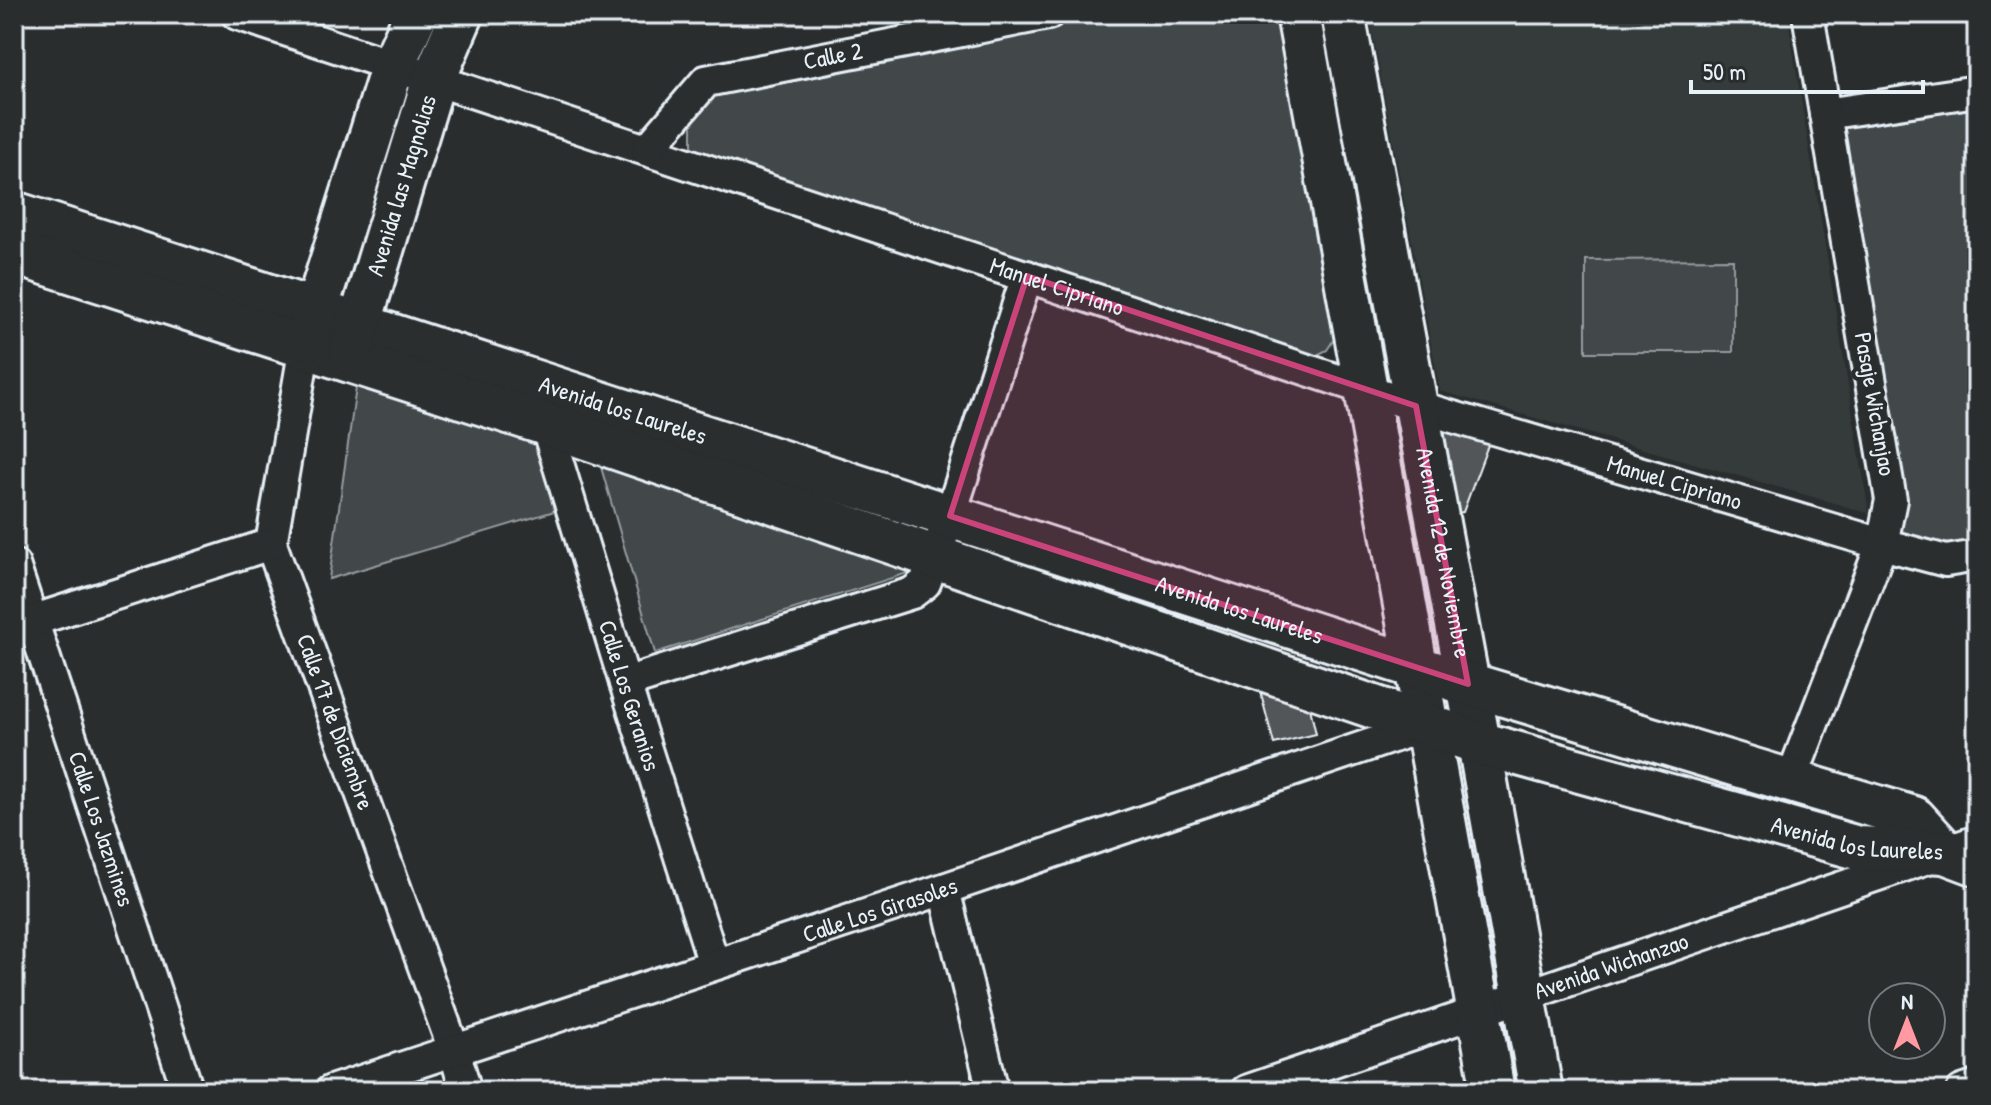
<svg xmlns="http://www.w3.org/2000/svg" width="1991" height="1105" viewBox="0 0 1991 1105" font-family="'Patrick Hand',sans-serif">
<style>
.built{fill:#363a3b}
.green{fill:#424648;stroke:#959ca0;stroke-width:2}
.building{fill:#535759;stroke:#e8f1f8;stroke-width:2}
.lines{fill:none;stroke-linecap:round;stroke-linejoin:round}
.street-casing{stroke:#e8f1f8;stroke-width:36}
.secondary-casing{stroke:#e8f1f8;stroke-width:48}
.street{stroke:#2a2d2e;stroke-width:30}
.secondary{stroke:#2a2d2e;stroke-width:42}
.marked{fill:#ca437a;fill-opacity:0.2;stroke:#ca437a;stroke-width:6;stroke-linejoin:round}
.labels{text-anchor:middle;stroke-width:8;stroke-linejoin:round;paint-order:stroke}
.street-label{font-size:24px;fill:#e8f1f8;stroke:#2a2d2e}
</style>
<rect width="100%" height="100%" fill="#2a2d2e"/>
<filter id="ink" filterUnits="userSpaceOnUse"><feTurbulence type="fractalNoise" baseFrequency=".0125" numOctaves="2"/><feDisplacementMap in="SourceGraphic" scale="16" xChannelSelector="R" yChannelSelector="G"/><feConvolveMatrix kernelMatrix="1 2 1 2 8 2 1 2 1" color-interpolation-filters="sRGB"/></filter>
<g filter="url(#ink)">
<polygon class="built" points="1369,14 1787,14 1869,513 1440,391"/>
<g class="green">
<polygon points="1116,14 1278,14 1338,333 1327,350 1315,356 692,152 692,119 706,100 727,83"/>
<polygon points="1977,108 1977,544 1939,550 1901,538 1897,511 1907,497 1840,129"/>
<polygon points="1733,259 1733,352 1586,352 1586,260"/>
<polygon points="357,380 539,434 561,509 329,579"/>
<polygon points="598,457 914,571 655,653"/>
</g>
<g class="building">
<polygon points="1448,430 1488,445 1463,512 1446,515 1433,442"/>
<polygon points="1258,683 1307,695 1316,734 1274,744"/>
</g>
<g class="lines">
<defs>
<g id="street">
<path id="s1" d="M237 14 1416 406 1882 544 1946 561 1977 556"/>
<polyline points="1825,114 1977,91"/>
<path id="s2" d="M647 150 706 81 1048 14"/>
<path id="s3" d="M305 346 271 544 454 1050 466 1091"/>
<path id="s4" d="M546 424 625 683 714 964"/>
<path id="s5" d="M14 565 188 1091"/>
<polyline points="16,626 271,544"/>
<polyline points="625,683 912,593 925,583 950,516 1027,276"/>
<polyline points="1791,780 1882,544 1891,500 1808,14"/>
<polyline points="944,889 993,1091"/>
<path id="s6" d="M331 1091 917 898 1428 725"/>
<path id="s7" d="M1246 1091 1977 841"/>
<polyline points="1962,1091 1977,1086"/>
</g>
<g id="secondary">
<polyline points="1298,14 1493,1091"/>
<path id="s8" d="M1343 14 1479 743 1541 1091"/>
<path id="s9" d="M14 213 1468 684 1914 818 1945 852"/>
<path id="s10" d="M14 253 546 424 1479 743 1858 848 1945 852 1977 864"/>
<polyline points="307,339 393,65 416,14"/>
<path id="s11" d="M351 352 434 79 462 14"/>
</g>
</defs>
<use href="#street" class="street-casing"/>
<use href="#secondary" class="secondary-casing"/>
<use href="#street" class="street"/>
<use href="#secondary" class="secondary"/>
</g>
</g>
<path class="marked" d="M1027 276 1416 406 1468 684 950 516Z"/>
<g class="labels">
<g class="street-label">
<text dy="8" stroke="none"><textPath href="#s2" startOffset="220">Calle 2</textPath></text>
<text dy="8" stroke="none"><textPath href="#s11" startOffset="174">Avenida las Magnolias</textPath></text>
<text dy="8" stroke="none"><textPath href="#s1" startOffset="864">Manuel Cipriano</textPath></text>
<text transform="translate(1875 404) rotate(80)" y="8">Pasaje Wichanjao</text>
<text dy="8" stroke="none"><textPath href="#s9" startOffset="640">Avenida los Laureles</textPath></text>
<text dy="8" stroke="none"><textPath href="#s1" startOffset="1512">Manuel Cipriano</textPath></text>
<text dy="8" stroke="none"><textPath href="#s8" startOffset="548">Avenida 12 de Noviembre</textPath></text>
<text dy="8" stroke="none"><textPath href="#s9" startOffset="1288">Avenida los Laureles</textPath></text>
<text dy="8" stroke="none"><textPath href="#s4" startOffset="284">Calle Los Geranios</textPath></text>
<text dy="8" stroke="none"><textPath href="#s3" startOffset="390">Calle 17 de Diciembre</textPath></text>
<text dy="8" stroke="none"><textPath href="#s5" startOffset="278">Calle Los Jazmines</textPath></text>
<text dy="8" stroke="none"><textPath href="#s10" startOffset="1936">Avenida los Laureles</textPath></text>
<text dy="8" stroke="none"><textPath href="#s6" startOffset="578">Calle Los Girasoles</textPath></text>
<text dy="8" stroke="none"><textPath href="#s7" startOffset="386">Avenida Wichanzao</textPath></text>
</g>
</g>
<rect width="1991" height="1105" fill="none" stroke="#2a2d2e" stroke-width="48"/>
<rect x="24" y="24" width="1943" height="1057" fill="none" stroke="#e8f1f8" stroke-width="3" filter="url(#ink)"/>
<g transform="translate(1907 1021)"><circle r="38" fill="#2a2d2e" stroke="#767b7f" stroke-width="2"/>
<path d="M0-6L14 30L0 20L-14 30Z" fill="#ff9aa2"/>
<text y="-12" font-size="22" font-weight="bold" text-anchor="middle" fill="#e8f1f8">N</text>
</g>
<path d="M1691 80v12h232v-12" fill="none" stroke="#e8f1f8" stroke-width="4"/>
<text x="1703" y="80" font-size="24" fill="#e8f1f8" stroke="#2a2d2e" stroke-width="6" paint-order="stroke">50 m</text>
</svg>
